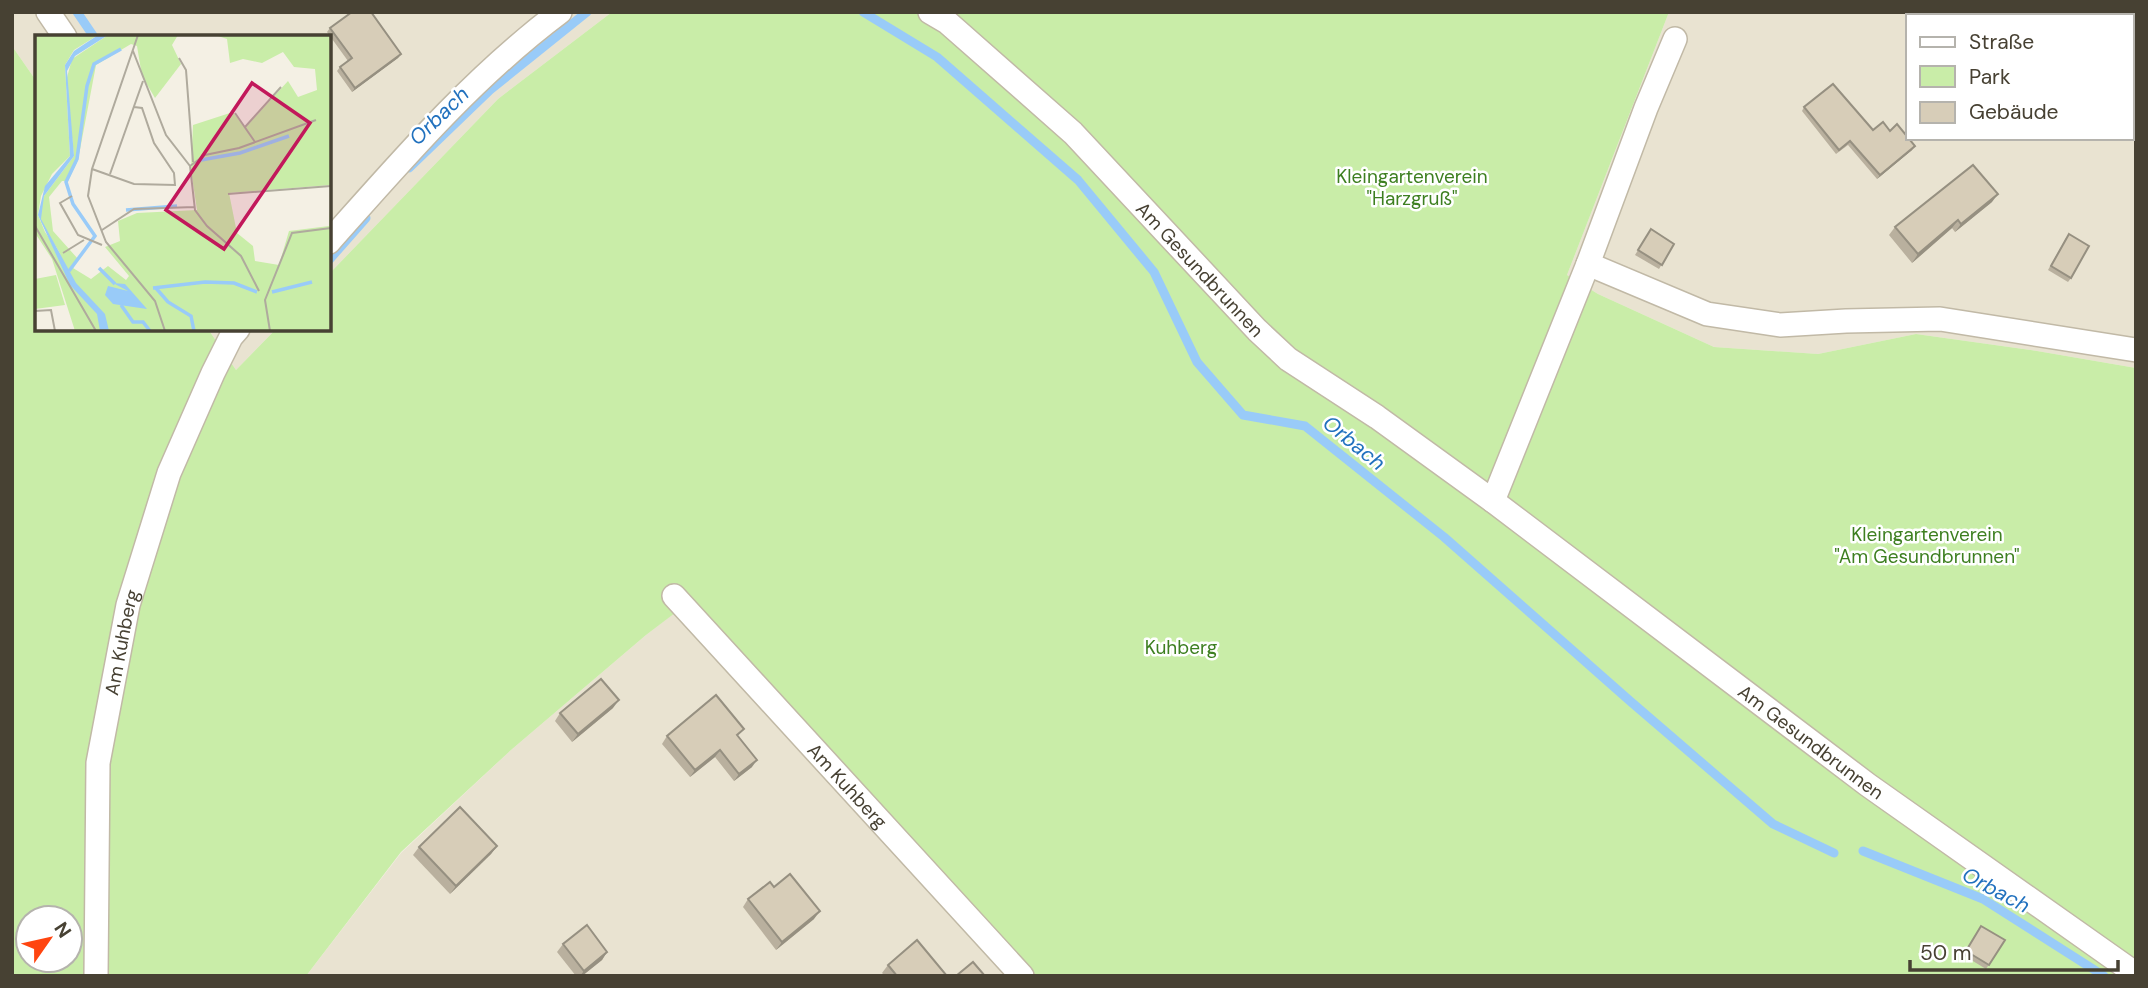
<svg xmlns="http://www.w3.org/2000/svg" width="2148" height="988" viewBox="0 0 2148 988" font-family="'DM Sans',sans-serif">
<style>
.residential{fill:#e9e3d1;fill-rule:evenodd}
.green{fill:#c9eda8;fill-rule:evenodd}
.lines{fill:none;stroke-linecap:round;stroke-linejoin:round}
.stream{stroke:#99cbf8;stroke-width:9}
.street-casing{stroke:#c1b9a6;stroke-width:26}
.street{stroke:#fff;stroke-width:23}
.wall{fill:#b9b09e}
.shaded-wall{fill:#969081}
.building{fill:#d7cdb8;stroke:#969081;stroke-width:2}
.labels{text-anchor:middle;stroke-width:5;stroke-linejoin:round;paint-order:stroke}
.park-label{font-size:19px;fill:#3d7f20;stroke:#fff}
.street-label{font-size:19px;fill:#474133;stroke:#fff}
.water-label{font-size:21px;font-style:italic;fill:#2171be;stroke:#fff}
.inset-river{fill:none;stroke:#99cbf8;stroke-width:3.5}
.inset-road{fill:none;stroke:#afaa9d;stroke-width:2}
.view{fill:#c2185b;fill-opacity:0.15;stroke:#c2185b;stroke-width:3.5}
.inset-edge{fill:none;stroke:#474133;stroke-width:3.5}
</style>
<rect width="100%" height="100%" fill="#f4f0e4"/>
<g class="residential">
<polygon points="12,12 612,12 498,99 329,274 329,37 37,37 37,82 12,46"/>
<path d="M1669 12H2136V368L2037 351 1916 334 1818 354 1714 347 1598 294 1567 275ZM1908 16H2132V138H1908Z"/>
<polygon points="208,329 276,329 236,370"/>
<polygon points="692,599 1037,976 306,976 401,853 511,750 646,635"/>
</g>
<path class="green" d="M612 12H1669L1567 275 1598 294 1714 347 1818 354 1916 334 2037 351 2136 368V976H1037L692 600 646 635 511 750 401 852 306 976H12V46L37 82V329H208L236 370 276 329H329V274L498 99ZM28 918H70V960H28Z"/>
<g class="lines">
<g class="stream">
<polyline points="77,12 94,37"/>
<polyline points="863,12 937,57 1078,180 1154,272 1197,362 1243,415 1305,426 1444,537 1630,701 1773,824 1834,853"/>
<polyline points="409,168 490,90 587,12"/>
<polyline points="329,260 366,218"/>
<polyline points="1863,851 1983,899 2104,976"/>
</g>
<defs>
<g id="street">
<polyline points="48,12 65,37"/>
<path id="s1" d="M930 12 947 22 1073 133 1257 330 1288 359 1377 417 1493 501 1868 785 2136 974"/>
<path d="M329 242C401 161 473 77 560 12"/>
<polyline points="1588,264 1707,314 1780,325 1846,321 1940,319 2136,350"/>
<polyline points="1493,501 1588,264 1646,108 1675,39"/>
<path id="s2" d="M674 596 1022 976"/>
<path id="s3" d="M96 976 98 763 128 605 169 473 213 373 231 337 238 329"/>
</g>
</defs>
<use href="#street" class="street-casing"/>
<use href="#street" class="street"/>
</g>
<g class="wall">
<polygon points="330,28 401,54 398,58 352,92 337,71 340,67 348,61 327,32"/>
<polygon points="1804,107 1873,130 1890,131 1912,150 1877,179 1848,145 1836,154 1802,111"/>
<polygon points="1992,202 1955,232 1952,228 1912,263 1889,235 1895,227"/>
<polygon points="1651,229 1674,244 1659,269 1635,255"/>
<polygon points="2066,238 2071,278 2068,282 2048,270"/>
<polygon points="613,708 572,742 555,721 560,713"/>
<polygon points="667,736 739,737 752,767 734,781 715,757 690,777 662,744"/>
<polygon points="497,846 491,854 450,894 413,855 419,847"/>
<polygon points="774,887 814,919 776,950 743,907 748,899"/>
<polygon points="1981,926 2005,940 1986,969 1963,955"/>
<polygon points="563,944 607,952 602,960 582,976 576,976 557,952"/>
<polygon points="888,965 947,976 885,976 882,973"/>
</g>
<g class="shaded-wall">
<polygon points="401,54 398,58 352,92 355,88"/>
<polygon points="1915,146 1912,150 1877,179 1880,175"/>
<polygon points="1998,194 1992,202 1955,232 1961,224"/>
<polygon points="1958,220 1952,228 1912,263 1918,254"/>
<polygon points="619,700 613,708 572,742 578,734"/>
<polygon points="720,750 715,757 690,777 695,770"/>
<polygon points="757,760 752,767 734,781 739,774"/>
<polygon points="497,846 491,854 450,894 456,886"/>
<polygon points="820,911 814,919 776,950 782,942"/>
<polygon points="607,952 602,960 582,976 580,976 584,971"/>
</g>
<g class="building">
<polygon points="352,12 371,12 401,54 355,88 340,67 352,58 330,28"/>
<polygon points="1833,84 1873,130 1883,122 1890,131 1897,124 1915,146 1880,175 1850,141 1839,150 1804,107"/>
<polygon points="1973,165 1998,194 1961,224 1958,220 1918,254 1895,227"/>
<polygon points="1651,229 1674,244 1662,265 1638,250"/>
<polygon points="2069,234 2089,246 2071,278 2051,266"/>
<polygon points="601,679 619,700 578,734 560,713"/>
<polygon points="716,695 744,729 737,735 757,760 739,774 720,750 695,770 667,736"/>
<polygon points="460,807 497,846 456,886 419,847"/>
<polygon points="790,874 820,911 782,942 748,899 770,882 774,887"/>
<polygon points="587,925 607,952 584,971 563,944"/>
<polygon points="1981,926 2005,940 1989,965 1966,951"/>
<polygon points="917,940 947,976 897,976 888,965"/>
<polygon points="973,962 985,976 956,976"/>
</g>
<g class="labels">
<g class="park-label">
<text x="1412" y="183">Kleingartenverein<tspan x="1412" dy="22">"Harzgruß"</tspan></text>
<text x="1927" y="541">Kleingartenverein<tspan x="1927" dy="22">"Am Gesundbrunnen"</tspan></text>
<text x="1181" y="654">Kuhberg</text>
</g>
<g class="street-label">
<text dy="7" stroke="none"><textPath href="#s1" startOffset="374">Am Gesundbrunnen</textPath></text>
<text dy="7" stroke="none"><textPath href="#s3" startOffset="336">Am Kuhberg</textPath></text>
<text dy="7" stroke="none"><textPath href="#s1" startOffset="1148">Am Gesundbrunnen</textPath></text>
<text dy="7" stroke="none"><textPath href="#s2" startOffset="257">Am Kuhberg</textPath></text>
</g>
<g class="water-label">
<text transform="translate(439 116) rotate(-44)" y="7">Orbach</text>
<text transform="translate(1354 443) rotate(39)" y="7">Orbach</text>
<text transform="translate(1996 890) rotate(28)" y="7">Orbach</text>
</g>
</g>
<g transform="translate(35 35)">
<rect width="296" height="296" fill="#f4f0e4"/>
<path d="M0 0H63L39 15 30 30 35 121 17 139 6 161 3 180 10 197 26 220 6 187V174L9 161 39 121 31 46 37 24 73 0H143L137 10 146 29 120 63 107 41 102 11 96 9 61 30 43 125 33 146H27L14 162 18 196 43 224 38 233 56 244 73 231 91 245 94 241 70 212 85 206 83 186 102 178 162 175 156 135 158 90 198 77 210 93 253 46 263 62 282 55 280 34 259 32 248 17 227 28 208 24 195 28 192 4 180 0H296V150L194 158 202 198 218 211 220 226 244 230 254 196 294 191 296 156V296H40L17 224 0 198ZM21 240 30 270 0 274V244Z" fill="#c9eda8"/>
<path d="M63 0H73L40 21 32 36 39 121 9 161 6 184 41 248 70 279 74 296H65L62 279 35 250 3 180 10 151 35 121 30 30 39 16ZM78 248 90 249 112 274 78 269 70 260 73 251 93 256Z" fill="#99cbf8"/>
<path class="inset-river" d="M166 125 205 118 254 101M91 175 142 171M64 233 80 249M34 236 60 201 38 169 31 147 42 124 52 51 59 29 86 14M120 252 133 267 156 281 159 296M118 253 170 247 199 248 222 257M237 257 277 247M86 270 98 287H108L115 296"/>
<path class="inset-road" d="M103 0 57 134 53 161 71 207 120 266 130 296M98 16 131 100 155 131M144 23 151 35 158 127M200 78 220 107M210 92 246 52M155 131 160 175 172 191 206 221 224 256M155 131 170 120 204 113 281 85M57 134 99 149 140 150 139 138 119 108 107 73 99 72M75 139 108 46M193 159 296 151M37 161 25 168 43 200 67 210M0 191 61 296M67 195 99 174 160 172M28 218 49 205M0 276 16 275 20 296M235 296 230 265 257 198 296 193"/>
<path class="view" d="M217 48 275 88 189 214 131 175Z"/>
<rect width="296" height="296" class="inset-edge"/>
</g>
<rect width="2148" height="988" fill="none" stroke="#474133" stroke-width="28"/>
<rect x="1906" y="14" width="228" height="126" fill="#ffffff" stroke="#b5b3ad" stroke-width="2"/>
<rect x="1920" y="37" width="35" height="10" fill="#ffffff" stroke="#b5b3ad" stroke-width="2"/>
<text x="1969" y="49" font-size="21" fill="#474133">Straße</text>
<rect x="1920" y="66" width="35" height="21" fill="#c9eda8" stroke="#b5b3ad" stroke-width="2"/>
<text x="1969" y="84" font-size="21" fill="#474133">Park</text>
<rect x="1920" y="102" width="35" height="21" fill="#d7cdb8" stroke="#b5b3ad" stroke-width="2"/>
<text x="1969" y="119" font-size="21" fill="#474133">Gebäude</text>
<g transform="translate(49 939) rotate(56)"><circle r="33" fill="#ffffff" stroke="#b5b3ad" stroke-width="2"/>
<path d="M0-5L12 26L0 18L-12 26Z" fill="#ff4510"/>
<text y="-10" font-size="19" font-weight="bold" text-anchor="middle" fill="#474133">N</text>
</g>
<path d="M1910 960v10h208v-10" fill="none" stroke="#474133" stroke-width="3.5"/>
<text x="1920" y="960" font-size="21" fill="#474133" stroke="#ffffff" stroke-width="5" paint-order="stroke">50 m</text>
</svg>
